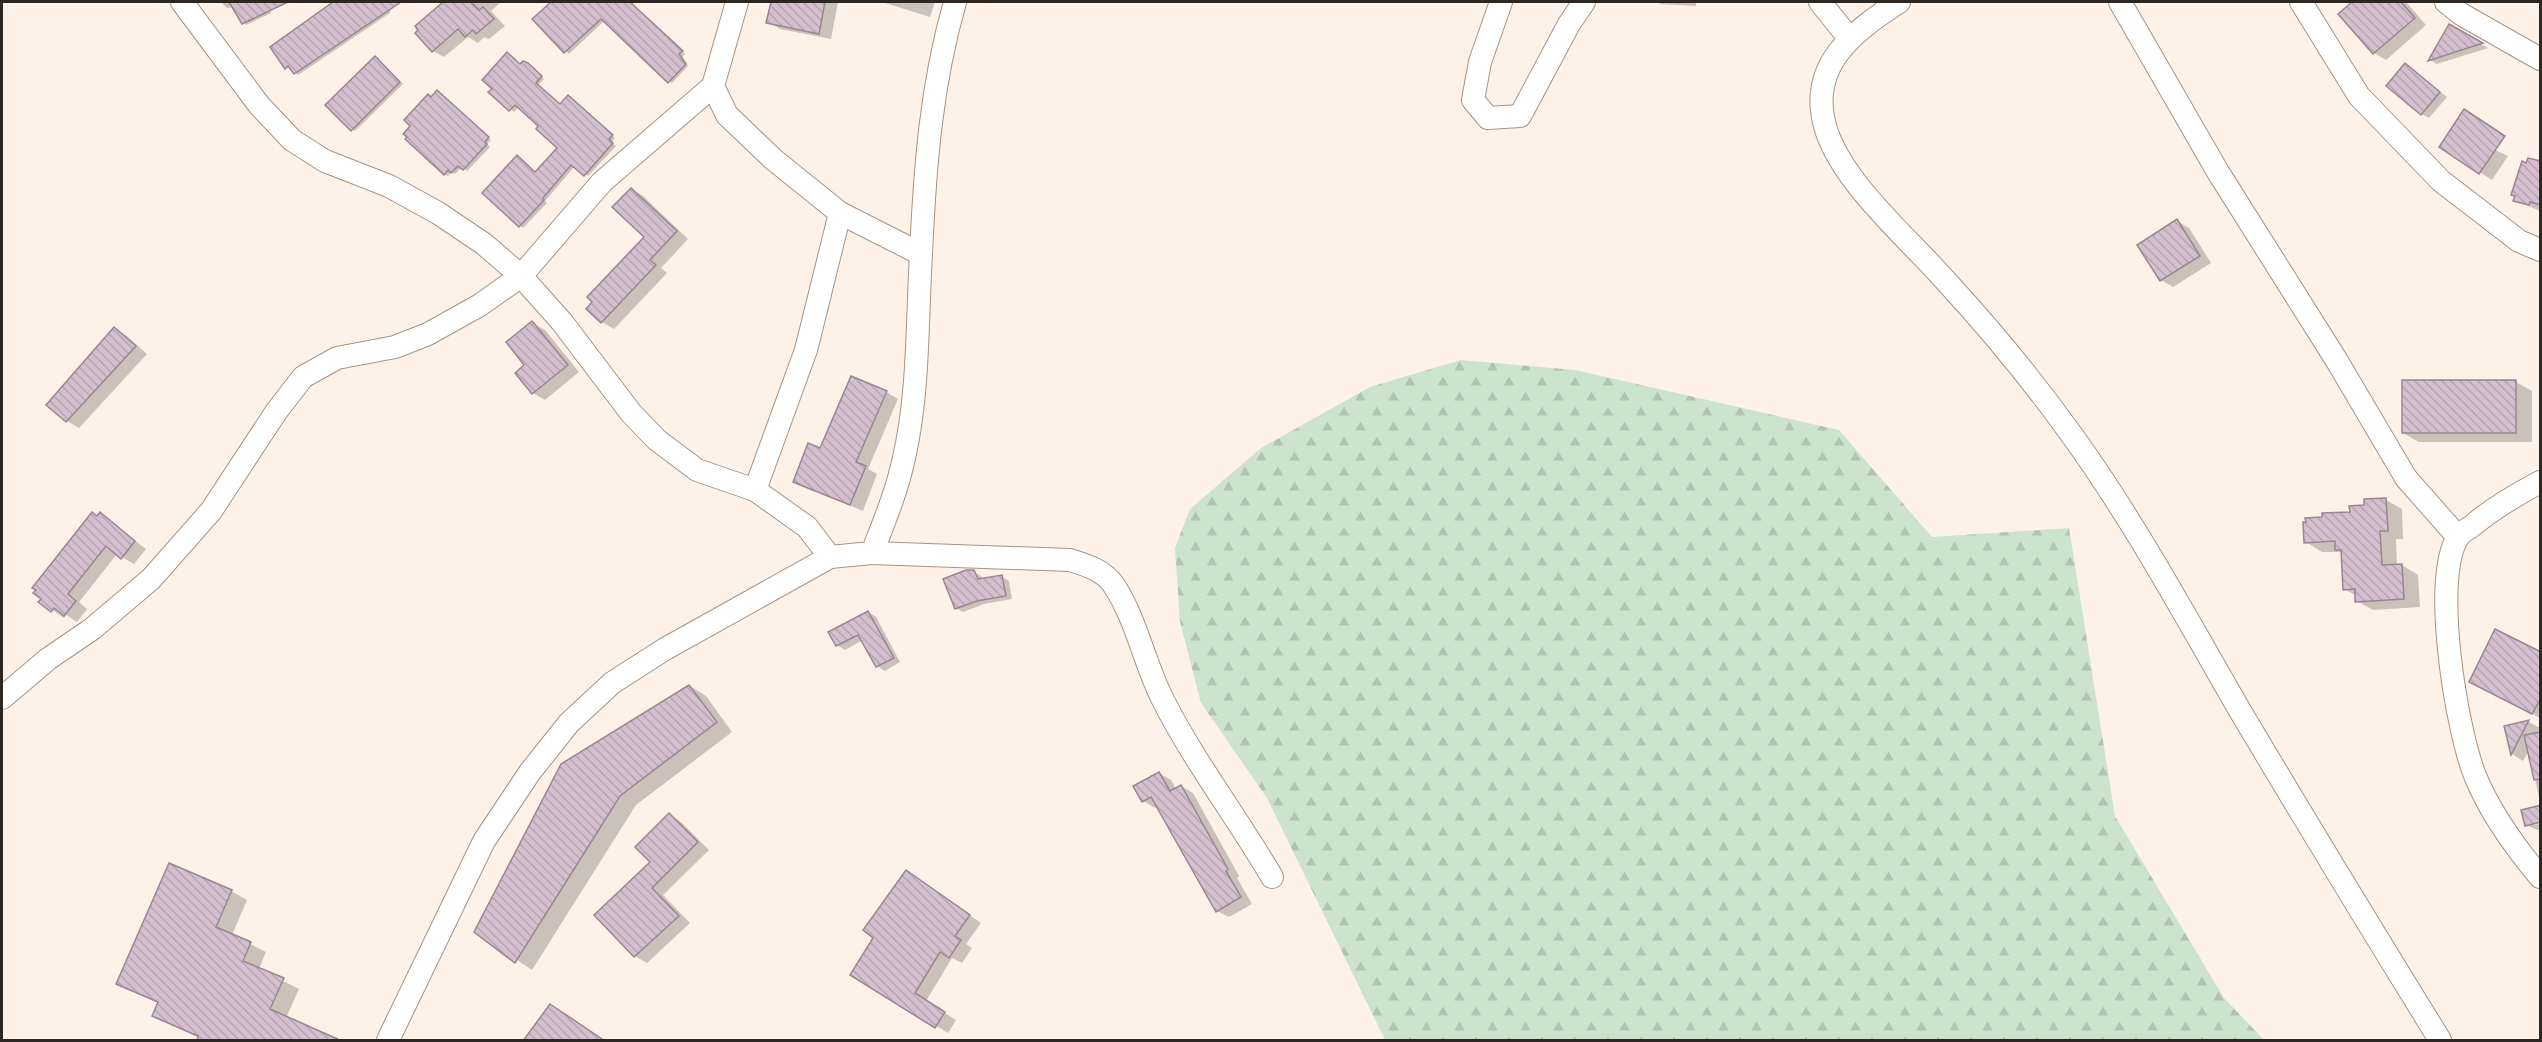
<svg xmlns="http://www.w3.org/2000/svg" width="2542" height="1042" viewBox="0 0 2542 1042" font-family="'Nunito Sans',sans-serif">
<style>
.forest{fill:url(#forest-firs)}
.shadow{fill:#0003}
.building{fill:url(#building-back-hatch);stroke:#998592;stroke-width:1.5}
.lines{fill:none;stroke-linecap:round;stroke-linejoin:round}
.minor-casing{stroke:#a69384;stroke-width:24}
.minor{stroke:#fff;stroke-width:22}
</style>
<defs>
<pattern id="forest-firs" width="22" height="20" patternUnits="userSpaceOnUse" patternTransform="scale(1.5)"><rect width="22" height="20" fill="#cce4cc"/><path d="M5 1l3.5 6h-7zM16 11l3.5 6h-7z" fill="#b0c4af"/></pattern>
<pattern id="building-back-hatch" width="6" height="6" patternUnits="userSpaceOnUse" patternTransform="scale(1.5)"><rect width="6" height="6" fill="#d5bfce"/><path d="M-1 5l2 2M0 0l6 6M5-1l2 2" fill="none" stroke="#b7a4b1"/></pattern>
</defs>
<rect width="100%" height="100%" fill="#fef2e8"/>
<polygon class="forest" points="1461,360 1575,370 1839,430 1932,537 2069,528 2115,816 2224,998 2264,1040 1385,1040 1267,798 1201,703 1180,622 1175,548 1190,509 1261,448 1370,387"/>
<g class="shadow">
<polygon points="221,2 265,2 271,13 246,25 234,7 227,8"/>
<polygon points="336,2 386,2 390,8 390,13 298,75 291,68 286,67 272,47"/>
<polygon points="445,2 501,2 491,11 505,26 489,39 484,37 478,43 468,37 444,57 433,51 417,26"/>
<polygon points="553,2 624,2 635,14 641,13 685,54 682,57 688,66 672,83 604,21 569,54 534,19"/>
<polygon points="772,2 838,2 831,39 780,29 768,22"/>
<polygon points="882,2 935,2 930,17"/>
<polygon points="1656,2 1696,2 1696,6 1661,4"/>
<polygon points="2354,2 2406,2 2426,25 2386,60 2374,53 2340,14"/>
<polygon points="2450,26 2488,48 2437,64 2430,60"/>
<polygon points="378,60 403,84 355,131 352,129"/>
<polygon points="2405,64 2447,97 2429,118 2422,114"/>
<polygon points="521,65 532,67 544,79 538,85 561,106 572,99 615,138 611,142 616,146 588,176 575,166 545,201 547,203 523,228 484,193 536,173 559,148 519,106 514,112 491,92"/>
<polygon points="441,94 491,140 487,144 490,147 467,171 462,167 455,174 451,172 448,176 444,174 429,96 432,98"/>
<polygon points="2484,145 2508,156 2492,180 2441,147"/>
<polygon points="2540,163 2540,211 2515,200"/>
<polygon points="631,189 643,196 688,239 661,268 667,273 614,329 602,322 646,237"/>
<polygon points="2177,221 2189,228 2211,263 2173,287 2161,280"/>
<polygon points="533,323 545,330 579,372 545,400 533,393 526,365"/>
<polygon points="115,329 127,336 147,354 79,428 67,421 48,404"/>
<polygon points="2516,382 2532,391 2532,442 2419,442 2403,433"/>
<polygon points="886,392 898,399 868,469 877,474 863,511 795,482 821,450"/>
<polygon points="2386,500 2402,509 2403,539 2396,539 2397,566 2402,565 2418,575 2420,607 2373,610 2357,601 2357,596 2344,589 2342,552 2322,552 2306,542 2351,513"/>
<polygon points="100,514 146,549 134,564 117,554 79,602 87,609 77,622 66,615 64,618 41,602"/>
<polygon points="974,572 981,576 983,580 1002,577 1009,581 1012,599 984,604 963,612 956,608"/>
<polygon points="868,612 876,617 900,662 885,671 877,666 863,640 845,650 837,645"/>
<polygon points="2540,654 2540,718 2482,688"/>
<polygon points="690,686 706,696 732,732 636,805 532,970 475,932"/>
<polygon points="2529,722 2540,728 2537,734 2540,733 2540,802 2529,750 2523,761 2512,754 2506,727"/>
<polygon points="1159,773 1171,780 1176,789 1181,786 1193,793 1239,876 1237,878 1252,904 1229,917 1217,911 1158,806 1155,808 1143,801"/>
<polygon points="670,815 681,822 709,850 663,895 690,923 647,963 635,956 596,915 652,862"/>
<polygon points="2534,822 2534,825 2540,824 2540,831 2526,825"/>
<polygon points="918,879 981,923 966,944 972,948 962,963 952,958 926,1001 956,1020 948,1033 852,974"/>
<polygon points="231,891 247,900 232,935 266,952 259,969 299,989 286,1018 199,1038 154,1016 159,1003 118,983"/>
</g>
<g class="building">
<polygon points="229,2 288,2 242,24"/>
<polygon points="333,2 401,2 294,74 288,66 285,69 270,47"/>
<polygon points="443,2 471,2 479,10 483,7 494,19 476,34 473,30 465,37 458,29 432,52 415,33 418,30 415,26"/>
<polygon points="551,2 630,2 683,51 679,54 686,64 668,83 601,19 564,53 532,19"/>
<polygon points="771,2 825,2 819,34 766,23"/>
<polygon points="2352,2 2401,2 2415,18 2373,54 2338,14"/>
<polygon points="2449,24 2483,43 2428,61"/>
<polygon points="507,52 520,64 523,61 528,63 542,76 536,83 560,104 568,95 613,135 609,139 613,143 584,176 571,165 543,198 544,200 519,227 482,193 517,155 535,172 557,148 536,129 538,126 515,105 509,111 488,92 492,89 482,80"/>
<polygon points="375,56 400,82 351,131 325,105"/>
<polygon points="2405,63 2440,92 2421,115 2386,86"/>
<polygon points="437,90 489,137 485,142 487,144 463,170 458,166 451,173 448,170 444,175 405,139 407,137 403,134 410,126 404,120 428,94 431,97"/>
<polygon points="2464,109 2505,136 2479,174 2439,147"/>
<polygon points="2528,158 2541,161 2541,205 2530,202 2529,205 2513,201 2515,196 2511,195 2522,161 2526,163"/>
<polygon points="631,188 677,231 650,260 656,265 601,323 586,309 592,302 587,297 644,237 612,207"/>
<polygon points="2177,219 2200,256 2160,281 2137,245"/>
<polygon points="532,321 568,365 532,394 515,373 524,365 506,342"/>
<polygon points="114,327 136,346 66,422 46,405"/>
<polygon points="851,376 887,391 856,462 866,466 850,505 793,482 808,443 820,448"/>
<rect x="2402" y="380" width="114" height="53"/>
<polygon points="2386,498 2388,531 2380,531 2382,565 2402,564 2404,599 2355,602 2355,589 2343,590 2341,550 2335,550 2335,541 2304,543 2303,522 2306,522 2305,518 2322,517 2322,513 2350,512 2349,506 2364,505 2364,499"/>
<polygon points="92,512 97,516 100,512 135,541 121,559 106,546 68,594 76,601 64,616 54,608 51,612 38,602 41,599 33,593 36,590 32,588"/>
<polygon points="966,570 974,570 978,579 1002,575 1006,596 977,601 955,609 943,579"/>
<polygon points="868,611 894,658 876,667 858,635 836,646 828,632"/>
<polygon points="2495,629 2541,652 2541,698 2532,714 2469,682"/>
<polygon points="689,685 717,722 620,796 515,963 474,932 561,764"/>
<polygon points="2529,720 2511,755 2504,726"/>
<polygon points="2541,732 2541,779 2534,780 2524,735"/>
<polygon points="1159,772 1170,791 1181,785 1228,869 1226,871 1241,897 1216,912 1151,797 1142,802 1133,786"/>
<polygon points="2541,805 2541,822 2525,826 2521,810"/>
<polygon points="669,813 698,842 652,888 679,916 634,957 594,915 650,862 635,847"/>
<polygon points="169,863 232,890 216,927 251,942 243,961 284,978 270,1009 342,1041 197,1041 198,1036 152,1016 158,1002 116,984"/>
<polygon points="906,870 970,915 955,936 961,940 949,958 940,952 915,993 945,1012 935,1028 850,975 873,938 863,930"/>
<polygon points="550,1004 605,1041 523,1041"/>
</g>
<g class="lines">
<defs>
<g id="minor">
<polyline points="182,2 259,105 292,140 325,161 389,186 438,213 484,244 521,276 562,322 631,413 657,440 697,470 755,490 807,527 830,557"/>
<polyline points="737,2 713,86 727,115 773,159 840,213 806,350 755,490"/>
<polyline points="1501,2 1480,62 1473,100 1488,118 1520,116 1569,24 1584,2"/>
<polyline points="1820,2 1849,38"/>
<path d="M1899 2C1854 31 1808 65 1825 126 1840 181 1908 238 1945 280 1991 330 2034 382 2074 438 2135 523 2186 617 2239 709 2305 820 2372 930 2440 1040"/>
<polyline points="2120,2 2218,172 2337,361 2406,478 2458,537"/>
<polyline points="2301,2 2359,96 2441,181 2519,241 2540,250"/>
<polyline points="2446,2 2461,14 2540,59"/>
<polyline points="840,213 921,254"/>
<path d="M2540 482C2516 495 2493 508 2472 526 2467 529 2461 533 2458 537 2431 579 2457 733 2476 778 2491 814 2515 847 2540 877"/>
<path d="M872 553C884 522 897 491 904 458 919 392 917 321 921 254 925 166 931 86 955 2"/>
<polyline points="2,698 48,659 92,629 151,579 211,511 276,412 303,377 337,358 395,347 428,334 480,305 521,276 602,182 713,86"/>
<path d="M388 1040 484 841 530 772 569 723 612 683 665 649 830 557 872 553 1070 560C1086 565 1103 570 1113 584 1136 618 1144 662 1162 698 1193 760 1237 817 1272 877"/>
</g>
</defs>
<use href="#minor" class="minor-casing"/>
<use href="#minor" class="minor"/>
</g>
<rect width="2542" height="1042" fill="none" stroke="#2e2721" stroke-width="6"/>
</svg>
